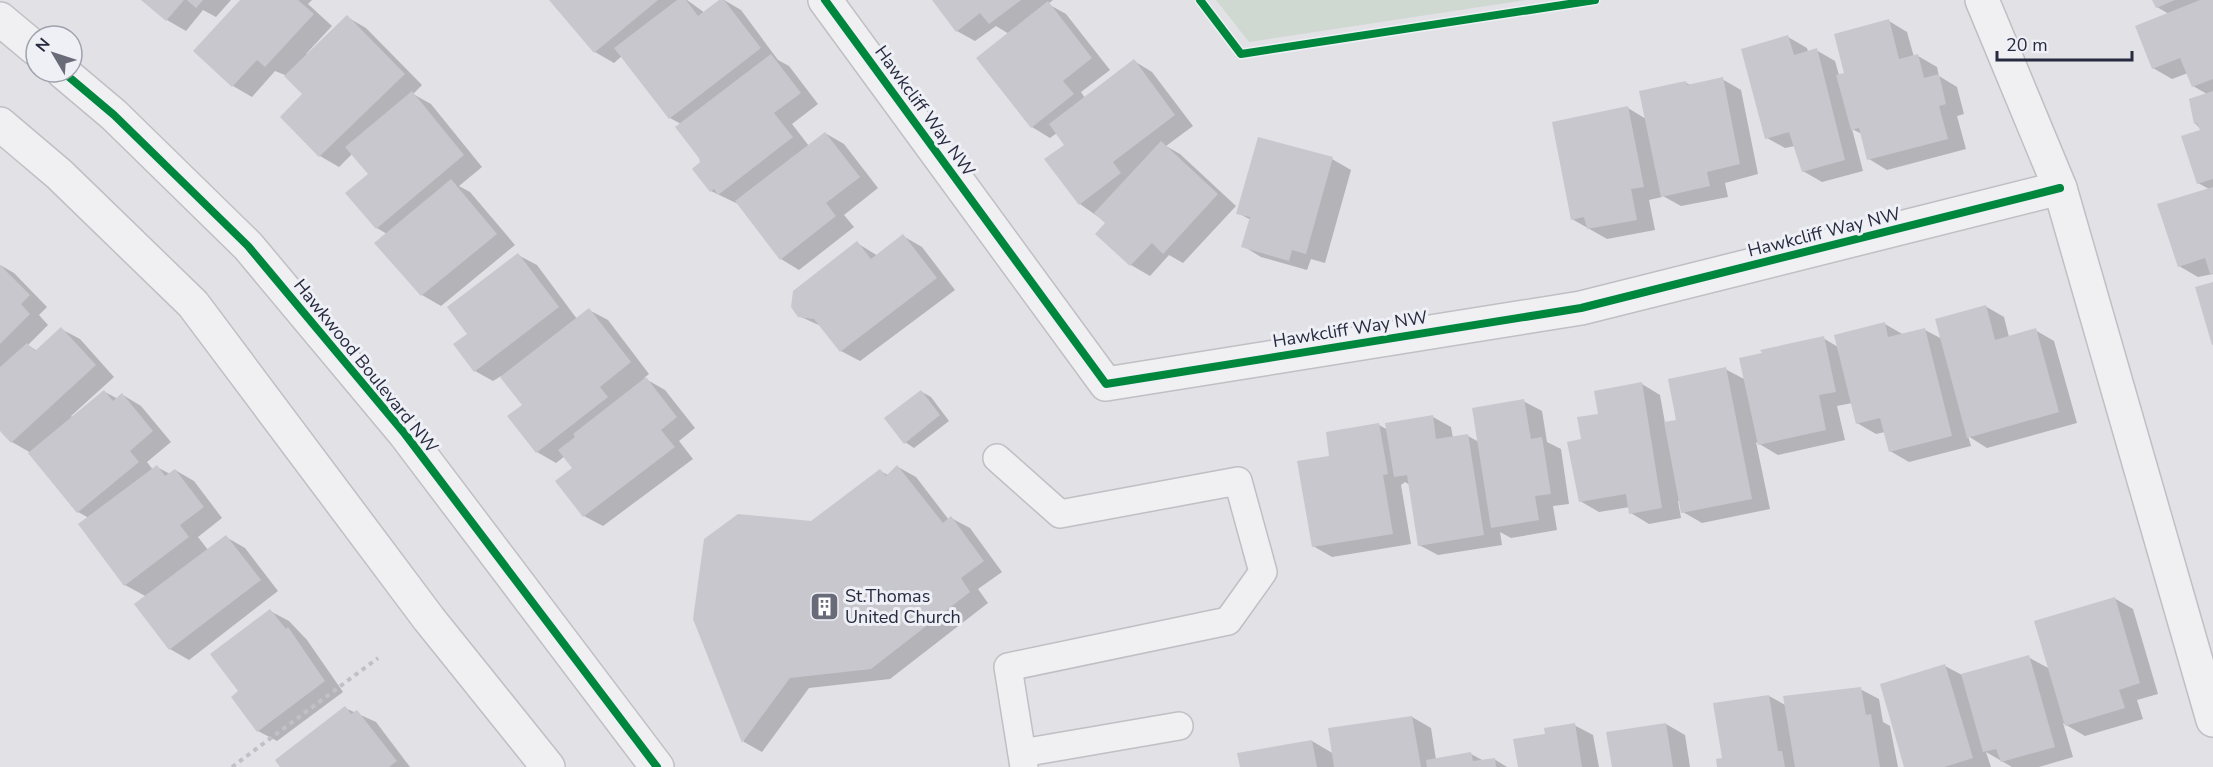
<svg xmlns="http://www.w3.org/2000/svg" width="2213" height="767" viewBox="0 0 2213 767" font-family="'Nunito Sans',sans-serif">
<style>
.green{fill:#cfd9d1}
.shadow{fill:#0003}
.building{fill:#c7c7cd}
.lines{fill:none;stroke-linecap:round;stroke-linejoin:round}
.service-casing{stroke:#bfbfc4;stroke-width:30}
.minor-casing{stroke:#bfbfc4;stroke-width:36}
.tertiary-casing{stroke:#bfbfc4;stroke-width:36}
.path{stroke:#c0c0c6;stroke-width:4;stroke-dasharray:4.5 4.5;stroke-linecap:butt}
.service{stroke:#f0f0f3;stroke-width:27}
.minor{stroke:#f0f0f3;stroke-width:33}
.tertiary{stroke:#f0f0f3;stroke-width:33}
.cycleway-casing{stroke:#eef0f6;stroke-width:11}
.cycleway{stroke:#00873e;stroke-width:8}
.labels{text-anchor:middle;stroke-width:6;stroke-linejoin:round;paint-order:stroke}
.street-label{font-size:18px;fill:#282b3f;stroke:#eef0f6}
.poi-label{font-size:18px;fill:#282b3f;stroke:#eef0f6;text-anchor:start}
</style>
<rect width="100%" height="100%" fill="#e1e1e6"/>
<polygon class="green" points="1216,0 1526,0 1249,42"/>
<g class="shadow">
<polygon points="144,0 231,0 216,17 203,10 186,31 167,20"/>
<polygon points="243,0 312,0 308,4 332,26 306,54 308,55 347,17 366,28 422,85 413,94 431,104 482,167 459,186 470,192 515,245 441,306 422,295 376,243 387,234 377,228 370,175 353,153 339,167 320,156 282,117 304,94 285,75 275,71 252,97 233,86"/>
<polygon points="551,0 687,0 705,13 724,0 741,10 778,60 789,66 818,104 792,124 809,146 825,133 844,144 878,188 844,215 854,227 799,270 781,259 738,204 711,191 700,157 681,124 670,118 622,56 614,63 595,52"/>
<polygon points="934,0 1053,0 1048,4 1066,14 1110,70 1081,92 1085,98 1134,61 1152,72 1193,126 1166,146 1180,154 1236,206 1183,263 1169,255 1150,276 1131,265 1097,234 1107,223 1080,204 1067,145 1057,133 1050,138 1032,127 1009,34 996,26 975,41 957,31"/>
<polygon points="2154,0 2213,0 2213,274 2198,277 2179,266 2209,189 2198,183 2202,131 2195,123 2207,94 2193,86 2188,73 2172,79 2153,68 2169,14 2157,7"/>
<polygon points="1889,21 1907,32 1914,57 1918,56 1937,67 1939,76 1957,87 1964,114 1957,116 1966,149 1887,170 1869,159 1862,134 1852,129 1863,171 1822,182 1803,171 1795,146 1785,148 1767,138 1788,37 1807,48 1808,52 1816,50 1835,61 1839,75 1846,74"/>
<polygon points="1722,79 1741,90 1758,174 1725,183 1728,197 1681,206 1661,195 1662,197 1649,200 1655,230 1607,239 1572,219 1628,108 1646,119 1686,83 1691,85"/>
<polygon points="1332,159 1351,170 1325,263 1311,259 1307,270 1261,257 1243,246 1251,220 1238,213"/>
<polygon points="903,236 922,247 955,290 860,361 841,351 823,327 799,316 857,243 878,256"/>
<polygon points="518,255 537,265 577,319 589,310 608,320 649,374 644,378 665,390 695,428 679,441 693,459 603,526 584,516 574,469 565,456 556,463 537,452 509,416 524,405 501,376 493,381 475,371 469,334"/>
<polygon points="0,265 14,273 47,307 39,315 48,325 28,345 37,351 61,329 80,339 114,377 71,416 73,418 105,392 118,399 123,395 141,406 171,442 147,462 153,470 157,467 170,474 175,470 194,481 222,518 198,537 208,550 226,537 245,548 278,591 189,660 170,649 136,605 147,597 125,585 89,518 78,512 31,453 12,442 0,429"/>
<polygon points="1985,306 2004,317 2009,337 2035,330 2054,341 2077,423 1987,448 1968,436 1971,446 1909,462 1890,451 1885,432 1876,434 1857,423 1852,403 1837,406 1845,440 1778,455 1756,442 1770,509 1702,523 1683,512 1681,501 1678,501 1681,518 1649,524 1631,513 1630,507 1599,512 1580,501 1583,440 1600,415 1642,384 1660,395 1665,423 1678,421 1725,369 1746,380 1823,338 1838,347 1885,324 1904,335 1925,330 1942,339"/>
<polygon points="922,392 931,397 949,421 914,448 905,442"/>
<polygon points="1523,401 1542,411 1547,442 1561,449 1569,504 1553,506 1557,530 1511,538 1500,532 1502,545 1438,555 1419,545 1410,485 1405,482 1401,485 1411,544 1332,557 1313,546 1331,457 1379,425 1388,430 1433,417 1451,427 1453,438 1468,436 1479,442"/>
<polygon points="898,467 916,477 949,520 951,518 970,528 1002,572 978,589 988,603 890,679 809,688 762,752 744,742 694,619 812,523 880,471 888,475"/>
<polygon points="2114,598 2133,609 2158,694 2137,700 2143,719 2085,736 2063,723 2073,757 2039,767 2012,767 1986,752 1991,767 1906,767 1945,666 1962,675 2028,657 2050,669"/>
<polygon points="270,611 289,621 307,640 343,692 277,741 258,731 240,691"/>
<polygon points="1860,689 1879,699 1883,722 1890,726 1898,767 1719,767 1769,696 1787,706"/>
<polygon points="345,708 376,722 410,767 282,767"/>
<polygon points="1412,717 1431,728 1436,760 1471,754 1484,761 1494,759 1507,767 1241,767 1312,741 1334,754"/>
<polygon points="1666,724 1685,735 1690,767 1613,767"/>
<polygon points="1574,725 1593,735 1599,767 1519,767 1547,735"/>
</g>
<g class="building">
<polygon points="141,0 184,0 166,21"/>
<polygon points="187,0 203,0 196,8"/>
<polygon points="240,0 298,0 314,14 265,67 257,60 232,87 193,51"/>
<polygon points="549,0 658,0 594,53"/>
<polygon points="677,0 686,0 698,16 719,0 724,0 761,48 669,119 614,48"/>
<polygon points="932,0 1021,0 989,24 980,13 956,32"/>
<polygon points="2152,0 2175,0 2156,8"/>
<polygon points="2200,0 2213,0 2213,79 2192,87 2180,58 2152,69 2135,26"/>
<polygon points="1048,1 1092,58 1063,81 1074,94 1031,128 976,58"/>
<polygon points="347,15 405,74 319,157 280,117 302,94 284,76"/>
<polygon points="1889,19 1899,59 1918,54 1924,78 1939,74 1946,104 1939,106 1948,139 1867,160 1859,128 1851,130 1836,75 1844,73 1834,34"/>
<polygon points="1788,35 1794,55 1817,48 1845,160 1802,172 1789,132 1765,139 1741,49"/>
<polygon points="771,54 801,93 774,113 793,137 718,195 714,189 710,192 692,169 700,162 699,158 675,127"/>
<polygon points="1134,59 1175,115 1113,162 1121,173 1079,205 1044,159 1064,145 1049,124"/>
<polygon points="1723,77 1740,164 1707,172 1710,186 1661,197 1639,91 1686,81 1687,85"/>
<polygon points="412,91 464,155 376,229 345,193 368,174 345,147"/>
<polygon points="2213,91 2213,179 2197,184 2181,136 2200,130 2197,123 2194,124 2189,99"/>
<polygon points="1628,106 1644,187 1631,189 1637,220 1587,229 1584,217 1571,220 1552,122"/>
<polygon points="825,132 860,177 826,203 836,216 780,260 735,201"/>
<polygon points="1258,137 1333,157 1306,254 1292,250 1289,261 1241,247 1250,217 1236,214"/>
<polygon points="1161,141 1218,194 1163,254 1152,243 1130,266 1095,234 1105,223 1094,213"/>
<polygon points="451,179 497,234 421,296 374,243"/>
<polygon points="2213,187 2213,273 2210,274 2205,258 2178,267 2157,204"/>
<polygon points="903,234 937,278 840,352 814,319 798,317 791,307 793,291 857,241 871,259"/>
<polygon points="518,253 559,307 474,372 453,344 467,334 447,307"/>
<polygon points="0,265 30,295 21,304 30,314 0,344"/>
<polygon points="2213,282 2213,345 2212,345 2195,287"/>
<polygon points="1986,305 1995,340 2036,328 2059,412 1967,438 1935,319"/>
<polygon points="589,308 631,362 600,387 608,397 536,453 507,416 522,405 500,377"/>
<polygon points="1885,322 1888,337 1925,328 1952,436 1889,452 1880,418 1856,424 1834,335"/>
<polygon points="61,327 96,365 11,443 0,431 0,367 27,343 35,351"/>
<polygon points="1824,336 1836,392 1819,395 1826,430 1758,445 1739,358 1762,353 1760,350"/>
<polygon points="1726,367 1752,499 1681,513 1664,422 1676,420 1668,379"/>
<polygon points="646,377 677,417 661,430 675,447 583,517 555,481 572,468 558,450 575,437 573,434"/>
<polygon points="1642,382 1662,508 1629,514 1626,494 1579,502 1567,442 1581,439 1577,417 1598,414 1594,391"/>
<polygon points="104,390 113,401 122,393 153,431 130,451 139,462 77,513 28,453"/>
<polygon points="921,390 940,415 904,444 884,418"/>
<polygon points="1524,399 1531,439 1542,437 1551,494 1535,496 1539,520 1491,528 1472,408"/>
<polygon points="1433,415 1436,439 1468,434 1484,535 1418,546 1407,475 1394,477 1385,423"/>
<polygon points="1379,423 1388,474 1383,475 1393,534 1312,547 1297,461 1329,456 1326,432"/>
<polygon points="157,465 165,476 175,469 204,507 180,525 189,537 124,586 78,524"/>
<polygon points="897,465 943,523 951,516 984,561 961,578 970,592 871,669 790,678 742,743 693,619 704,539 738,514 811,521 880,469 886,476"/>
<polygon points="226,535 261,580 169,650 134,604"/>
<polygon points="2115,597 2140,683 2119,690 2125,708 2065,726 2034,621"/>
<polygon points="270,609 286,629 288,627 325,681 257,732 231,697 238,691 210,654"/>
<polygon points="2029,655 2055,747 2001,762 1996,749 1983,752 1961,674"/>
<polygon points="1945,664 1973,758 1944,767 1904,767 1880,684"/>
<polygon points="1861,687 1866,715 1871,714 1880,767 1795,767 1783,696"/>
<polygon points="1769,695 1778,751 1782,751 1785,767 1717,767 1716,759 1722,758 1713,703"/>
<polygon points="345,706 351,714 357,710 397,761 389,767 280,767 275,760"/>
<polygon points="1412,716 1421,767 1334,767 1328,728"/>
<polygon points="1575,723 1582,767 1518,767 1513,739 1545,734 1544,728"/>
<polygon points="1666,723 1673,767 1612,767 1606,732"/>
<polygon points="1312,740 1317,767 1240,767 1237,753"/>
<polygon points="1471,752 1473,761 1495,758 1496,767 1427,767 1426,760"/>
</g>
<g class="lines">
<defs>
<g id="service">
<polyline points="997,458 1060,514 1238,481 1263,572 1228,621 1008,667 1024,767"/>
<polyline points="1022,753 1179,726"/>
</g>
<g id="minor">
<polyline points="825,0 1106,384 1581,308 2060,188"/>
<polyline points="1982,0 2060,188 2213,720"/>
</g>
<g id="tertiary">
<polyline points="0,19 36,49"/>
<polyline points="63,72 114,115 248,246 405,434 657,767"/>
<polyline points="0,124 59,174 193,304 429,619 548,767"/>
</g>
</defs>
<use href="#service" class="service-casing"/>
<use href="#minor" class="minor-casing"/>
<use href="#tertiary" class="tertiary-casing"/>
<polyline class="path" points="232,767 378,658"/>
<use href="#service" class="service"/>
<use href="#minor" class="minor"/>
<use href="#tertiary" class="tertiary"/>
<defs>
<g id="cycleway">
<polyline points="825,0 1106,384 1581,308 2060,188"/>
<polyline points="1200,0 1241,54 1595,0"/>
<polyline points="63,72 114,115 248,246 405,434 657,767"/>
</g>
</defs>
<use href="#cycleway" class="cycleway-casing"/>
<use href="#cycleway" class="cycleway"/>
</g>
<defs>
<symbol id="building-square" viewBox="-11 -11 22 22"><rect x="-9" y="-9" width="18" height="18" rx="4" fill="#696b79" stroke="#eef0f6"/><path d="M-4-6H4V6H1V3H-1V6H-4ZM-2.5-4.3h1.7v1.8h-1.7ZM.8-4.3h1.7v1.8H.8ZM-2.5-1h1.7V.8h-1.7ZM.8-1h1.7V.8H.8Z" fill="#fff"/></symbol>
</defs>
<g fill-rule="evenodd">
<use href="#building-square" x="808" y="590" width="33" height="33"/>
</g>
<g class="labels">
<g class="street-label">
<text transform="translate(925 111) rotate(54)" y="6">Hawkcliff Way NW</text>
<text transform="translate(1824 232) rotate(-14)" y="6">Hawkcliff Way NW</text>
<text transform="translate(1350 329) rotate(-9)" y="6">Hawkcliff Way NW</text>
<text transform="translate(366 366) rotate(51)" y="6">Hawkwood Boulevard NW</text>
</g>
<g class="poi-label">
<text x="845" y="602">St.Thomas<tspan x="845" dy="21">United Church</tspan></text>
</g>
</g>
<g transform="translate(54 54) rotate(309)"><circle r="28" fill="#eef0f6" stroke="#9fa1ad" stroke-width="1.5"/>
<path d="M0-4.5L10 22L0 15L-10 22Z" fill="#696b79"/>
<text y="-9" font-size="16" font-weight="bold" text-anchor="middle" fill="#282b3f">N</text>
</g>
<path d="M1997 51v9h135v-9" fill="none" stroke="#282b3f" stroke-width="3"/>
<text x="2006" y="51" font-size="18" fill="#282b3f" stroke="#eef0f6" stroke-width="4.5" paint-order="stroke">20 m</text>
</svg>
